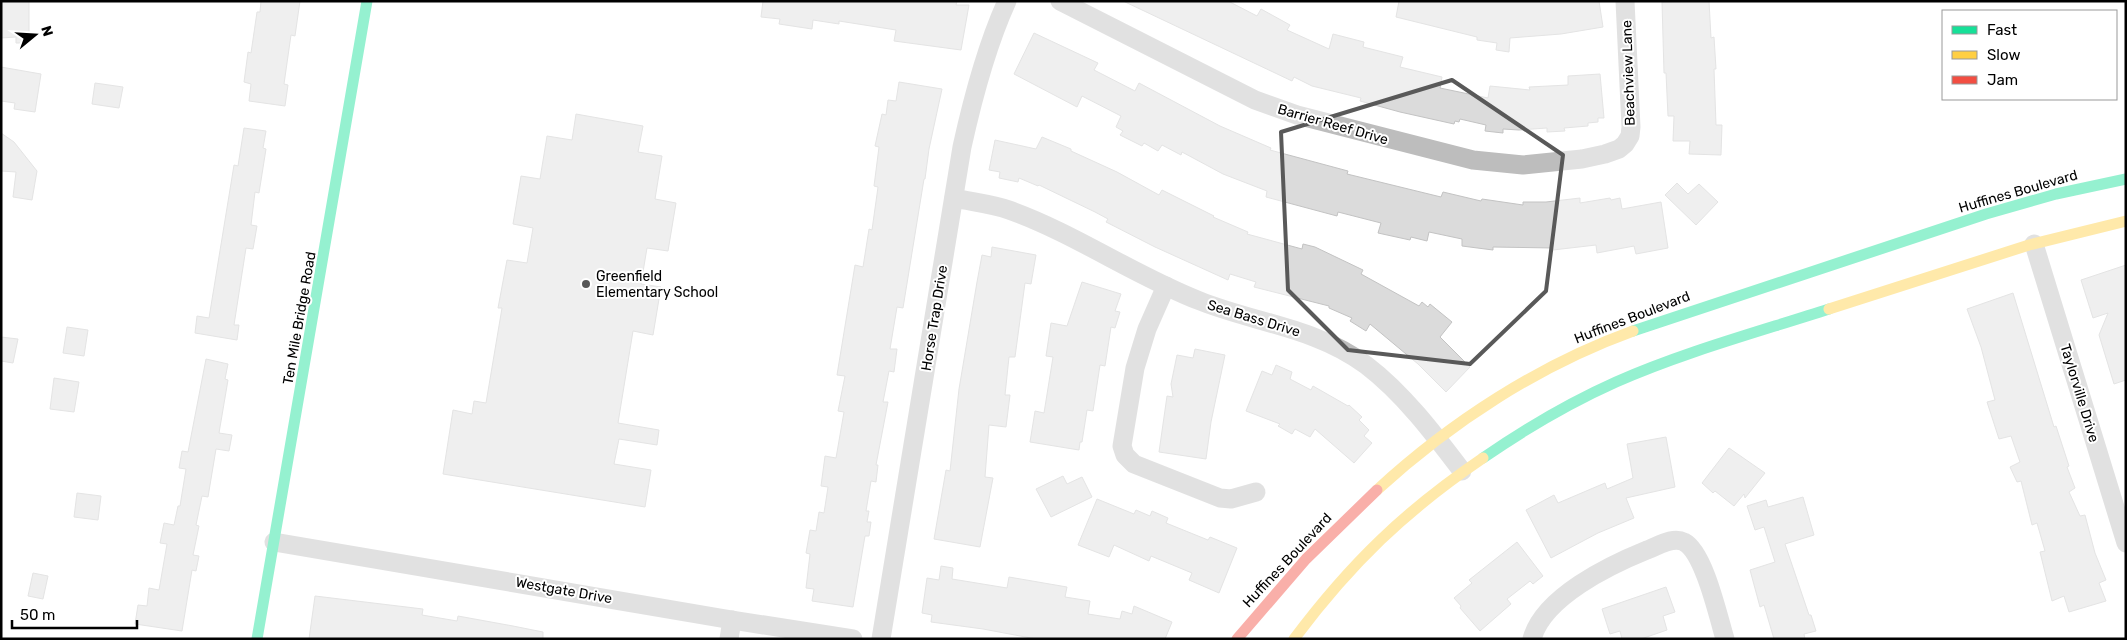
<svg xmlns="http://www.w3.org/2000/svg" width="2127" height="640" viewBox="0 0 2127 640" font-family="Rubik,sans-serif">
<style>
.building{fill:#dbdbdb;stroke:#c3c3c3}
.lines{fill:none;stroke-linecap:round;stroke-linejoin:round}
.street{stroke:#bdbdbd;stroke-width:19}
.fast{stroke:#16e098;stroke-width:11}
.slow{stroke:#ffcf43;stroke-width:11}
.jam{stroke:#f24e42;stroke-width:11}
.marked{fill:none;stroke:#595959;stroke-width:4;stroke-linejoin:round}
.poi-dot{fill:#595959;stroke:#fff;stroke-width:2}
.labels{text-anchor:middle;stroke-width:4;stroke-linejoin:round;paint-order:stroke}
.street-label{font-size:14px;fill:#000;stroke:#fff}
.poi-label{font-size:14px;fill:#000;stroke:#fff;text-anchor:start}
</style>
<rect width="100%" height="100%" fill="#fff"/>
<g class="building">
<polygon points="1,1 29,1 29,43 16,43 16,37 1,38"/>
<polygon points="261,1 300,1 295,36 291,35 284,84 288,85 285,106 249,101 251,84 244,82 248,52 251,53 257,12 260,12"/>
<polygon points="763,1 957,1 956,5 969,5 961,50 894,41 896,30 839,21 839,24 813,20 812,29 779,24 780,19 761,17"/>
<polygon points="1123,1 1228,1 1257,16 1261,9 1290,25 1287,30 1329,49 1333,34 1364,42 1363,47 1403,57 1400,67 1442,77 1440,88 1488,98 1490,86 1530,90 1529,87 1568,85 1568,76 1600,74 1604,118 1598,118 1598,122 1588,123 1588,126 1564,128 1565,131 1547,132 1547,128 1519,130 1503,129 1503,133 1485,131 1486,125 1460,119 1459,122 1455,121 1454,124 1400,112 1360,101 1361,98 1312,86 1294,77 1292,81"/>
<polygon points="1399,1 1599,1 1603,27 1561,34 1510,38 1509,52 1496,50 1497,43 1477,40 1477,37 1396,17"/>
<polygon points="1709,1 1711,38 1714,37 1716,69 1714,69 1716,125 1722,125 1721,155 1689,154 1690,141 1673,141 1674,116 1668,116 1666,73 1664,73 1662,2"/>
<polygon points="1034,33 1098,63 1094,70 1135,91 1139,83 1220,126 1271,148 1270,150 1348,171 1347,174 1441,197 1443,192 1481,201 1482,199 1523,205 1523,202 1546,202 1580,198 1580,203 1610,198 1611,200 1620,198 1622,209 1661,202 1668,248 1636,254 1634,246 1597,253 1596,245 1553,250 1553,248 1493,247 1493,250 1462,246 1462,239 1429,232 1427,241 1411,237 1410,240 1378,233 1381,223 1338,212 1337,216 1266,197 1267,191 1223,174 1182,152 1181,155 1162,145 1158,151 1144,143 1142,146 1120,135 1123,131 1116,127 1121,116 1082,96 1077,107 1014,74"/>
<polygon points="1,67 41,74 35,112 14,109 15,103 1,101"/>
<polygon points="899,82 942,89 929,149 925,179 924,179 903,308 897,307 890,349 897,349 894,372 889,371 883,402 888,402 876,465 878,465 876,482 871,481 866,511 869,511 867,522 871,522 869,536 865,536 853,607 812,601 814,589 806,588 810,554 806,553 810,530 816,531 819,512 824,513 828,487 821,486 825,456 836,458 844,412 838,411 845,376 837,375 855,265 863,267 869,229 872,230 878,187 874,186 879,147 875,146 882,114 886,115 888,100 896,101"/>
<polygon points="95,83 123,87 119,108 92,104"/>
<polygon points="576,114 643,126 638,152 662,156 655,199 676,203 668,251 647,248 641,284 661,287 653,335 633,331 618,423 659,430 657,445 619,439 614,464 651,470 645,507 443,474 453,410 472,414 474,401 486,403 502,308 498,308 507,260 527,263 533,228 513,224 521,176 540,179 547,136 572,140"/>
<polygon points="244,128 266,131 263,148 266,149 259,193 255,192 251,225 257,226 253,249 246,248 234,325 239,325 237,340 195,333 197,316 209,318 234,165 238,166"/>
<polygon points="1,133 14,142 37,171 32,200 13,197 16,172 1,171"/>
<polygon points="1042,137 1071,149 1071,151 1117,172 1159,195 1162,190 1214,216 1213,217 1248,232 1247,234 1302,249 1303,244 1315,247 1363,270 1361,274 1419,306 1422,302 1428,307 1430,304 1452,322 1440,337 1470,367 1446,392 1418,364 1370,324 1366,331 1350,321 1352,318 1329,308 1329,306 1254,287 1256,282 1230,274 1228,280 1155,247 1106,222 1108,219 1095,212 1039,185 1038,186 1019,178 1018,182 999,178 1000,172 989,170 995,140 1036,149"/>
<polygon points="1677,183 1688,194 1699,184 1718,202 1696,225 1665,195"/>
<polygon points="992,247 1036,255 1031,284 1025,283 1015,357 1009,357 1005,395 1010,395 1006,427 989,425 985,477 993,478 980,547 934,539 946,470 950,471 959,389 977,282 982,255 991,257"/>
<polygon points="2126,265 2126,380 2114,384 2099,335 2108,313 2093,318 2081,280"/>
<polygon points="1082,282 1121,294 1115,311 1120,312 1115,328 1111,327 1105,366 1100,365 1093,411 1087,410 1082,442 1080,442 1079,450 1030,442 1035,411 1044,413 1053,357 1046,356 1051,323 1067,326"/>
<polygon points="2013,293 2054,427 2056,426 2069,466 2067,467 2075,488 2069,492 2080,516 2085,515 2095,553 2106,580 2099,583 2106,601 2069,612 2064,596 2052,601 2040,552 2045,551 2037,523 2032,525 2021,481 2017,482 2010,467 2020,462 2011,436 1999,439 1987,402 1995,400 1981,347 1967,309"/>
<polygon points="67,327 88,330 84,356 63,353"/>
<polygon points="1,337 18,339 13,363 1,361"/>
<polygon points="1195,349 1225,355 1211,422 1206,459 1159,452 1167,396 1173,397 1171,384 1177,355 1193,358"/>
<polygon points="206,359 228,364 225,379 228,380 219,433 232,435 229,451 216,449 208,497 202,496 196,525 199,526 193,555 199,556 196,571 192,570 182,631 135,624 138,605 147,606 149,588 159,590 167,544 160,543 164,523 174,525 178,506 180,506 186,469 179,468 182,451 188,452"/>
<polygon points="1276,365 1292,372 1290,379 1311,390 1313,386 1348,406 1349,405 1362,417 1359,420 1369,430 1364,436 1372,443 1354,463 1315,429 1310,437 1295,429 1292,434 1278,426 1280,424 1246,411 1262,371 1272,375"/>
<polygon points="54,378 79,382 74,412 50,409"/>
<polygon points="1666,437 1675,487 1626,498 1634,518 1598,533 1551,558 1526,510 1554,495 1558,503 1605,483 1607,489 1633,478 1627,444"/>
<polygon points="1729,448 1765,473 1745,498 1744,494 1734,506 1715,491 1713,493 1702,483"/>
<polygon points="1063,476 1067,484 1082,477 1092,497 1051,517 1036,489"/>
<polygon points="77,493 101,496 98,520 74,517"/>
<polygon points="1803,497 1814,535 1785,544 1809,615 1811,615 1816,631 1804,634 1805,639 1774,639 1764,605 1760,607 1750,570 1775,562 1764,527 1755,530 1747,506 1766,500 1768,507"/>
<polygon points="1097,499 1134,514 1136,510 1150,516 1152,511 1168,518 1166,523 1208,540 1210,537 1237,548 1219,593 1189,580 1192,573 1151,556 1149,561 1114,545 1109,557 1078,545"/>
<polygon points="1517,542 1543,576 1533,584 1530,581 1507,599 1511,604 1480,631 1460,608 1461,606 1454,598 1472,583 1469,580"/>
<polygon points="941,566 953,568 952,579 1007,588 1009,577 1067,587 1065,597 1090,601 1088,614 1120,619 1122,611 1132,614 1134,606 1172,622 1165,639 1036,639 983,629 931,622 932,615 922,613 927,578 939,580"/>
<polygon points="33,573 48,576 43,599 28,596"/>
<polygon points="1666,587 1675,612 1663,616 1667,630 1641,639 1622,639 1620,631 1610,634 1602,609"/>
<polygon points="315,596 423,609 422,615 457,621 458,616 513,626 543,632 543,639 309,639"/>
</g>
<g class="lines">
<g class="street">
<polyline points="1060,1 1255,100 1297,115 1473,160 1523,165 1582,159 1605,154 1619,149 1625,144 1630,136 1631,127 1625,1"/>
<path d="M954 198C972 202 992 204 1009 210 1076 234 1135 276 1200 301 1255 323 1317 328 1366 365 1403 393 1434 434 1462 471"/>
<polyline points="2034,244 2126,543"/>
<polyline points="1166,286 1147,329 1135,368 1122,446 1125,455 1134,464 1220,498 1231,499 1256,492"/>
<polyline points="274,542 732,620 853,639"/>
<polyline points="729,639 732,620"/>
<path d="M881 639 962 147C973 97 986 47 1007 1"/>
<path d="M1532 639C1543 597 1610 565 1647 550 1658 546 1673 536 1684 542 1704 552 1718 616 1725 639"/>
</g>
<g class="fast">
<polyline points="1633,331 1986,214 2056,194 2126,179"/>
<path d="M1483 458C1525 429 1569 403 1616 382 1684 352 1758 332 1829 309"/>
<polyline points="257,639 367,1"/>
</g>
<g class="slow">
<polyline points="1829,309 2029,245 2126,221"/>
<path d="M1377 490C1451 422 1539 365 1633 331"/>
<path d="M1294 639C1351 563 1405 511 1483 458"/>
</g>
<polyline class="jam" points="1237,639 1306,559 1377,490"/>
</g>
<path d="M0 0H2127V640H0ZM1452 80 1563 155 1546 291 1470 364 1348 350 1288 290 1281 132Z" fill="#fff" fill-opacity=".55" fill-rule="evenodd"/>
<path class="marked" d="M1452 80 1563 155 1546 291 1470 364 1348 350 1288 290 1281 132Z"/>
<circle class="poi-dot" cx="586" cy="284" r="5"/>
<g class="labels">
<g class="street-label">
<text transform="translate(1628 73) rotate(-92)" y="5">Beachview Lane</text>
<text transform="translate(1333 124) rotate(16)" y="5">Barrier Reef Drive</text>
<text transform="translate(2018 191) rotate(-16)" y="5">Huffines Boulevard</text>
<text transform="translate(1632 317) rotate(-21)" y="5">Huffines Boulevard</text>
<text transform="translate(299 318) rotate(-80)" y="5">Ten Mile Bridge Road</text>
<text transform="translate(934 318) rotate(-81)" y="5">Horse Trap Drive</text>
<text transform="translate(1254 318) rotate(17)" y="5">Sea Bass Drive</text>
<text transform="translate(2080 393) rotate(73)" y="5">Taylorville Drive</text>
<text transform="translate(1287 560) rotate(-47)" y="5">Huffines Boulevard</text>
<text transform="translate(564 590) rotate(10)" y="5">Westgate Drive</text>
</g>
<g class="poi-label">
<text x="596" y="281">Greenfield<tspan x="596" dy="16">Elementary School</tspan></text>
</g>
</g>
<rect width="2127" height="640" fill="none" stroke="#000000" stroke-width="5"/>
<rect x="1942" y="10" width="175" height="90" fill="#ffffff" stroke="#999999"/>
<rect x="1952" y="26" width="25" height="8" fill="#16e098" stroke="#999999"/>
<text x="1987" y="35" font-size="15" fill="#000000">Fast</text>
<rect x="1952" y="51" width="25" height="8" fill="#ffcf43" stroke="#999999"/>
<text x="1987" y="60" font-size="15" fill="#000000">Slow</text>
<rect x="1952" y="76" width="25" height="8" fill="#f24e42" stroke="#999999"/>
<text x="1987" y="85" font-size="15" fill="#000000">Jam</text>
<g transform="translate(35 35) rotate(72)" stroke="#ffffff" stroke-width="4" paint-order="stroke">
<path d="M0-4L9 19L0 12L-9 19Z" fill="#000000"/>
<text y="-8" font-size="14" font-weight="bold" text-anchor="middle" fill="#000000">N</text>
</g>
<path d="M12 620v8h125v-8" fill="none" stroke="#000000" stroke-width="2.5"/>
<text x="20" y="620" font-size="15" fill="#000000" stroke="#ffffff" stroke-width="4" paint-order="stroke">50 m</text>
</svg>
